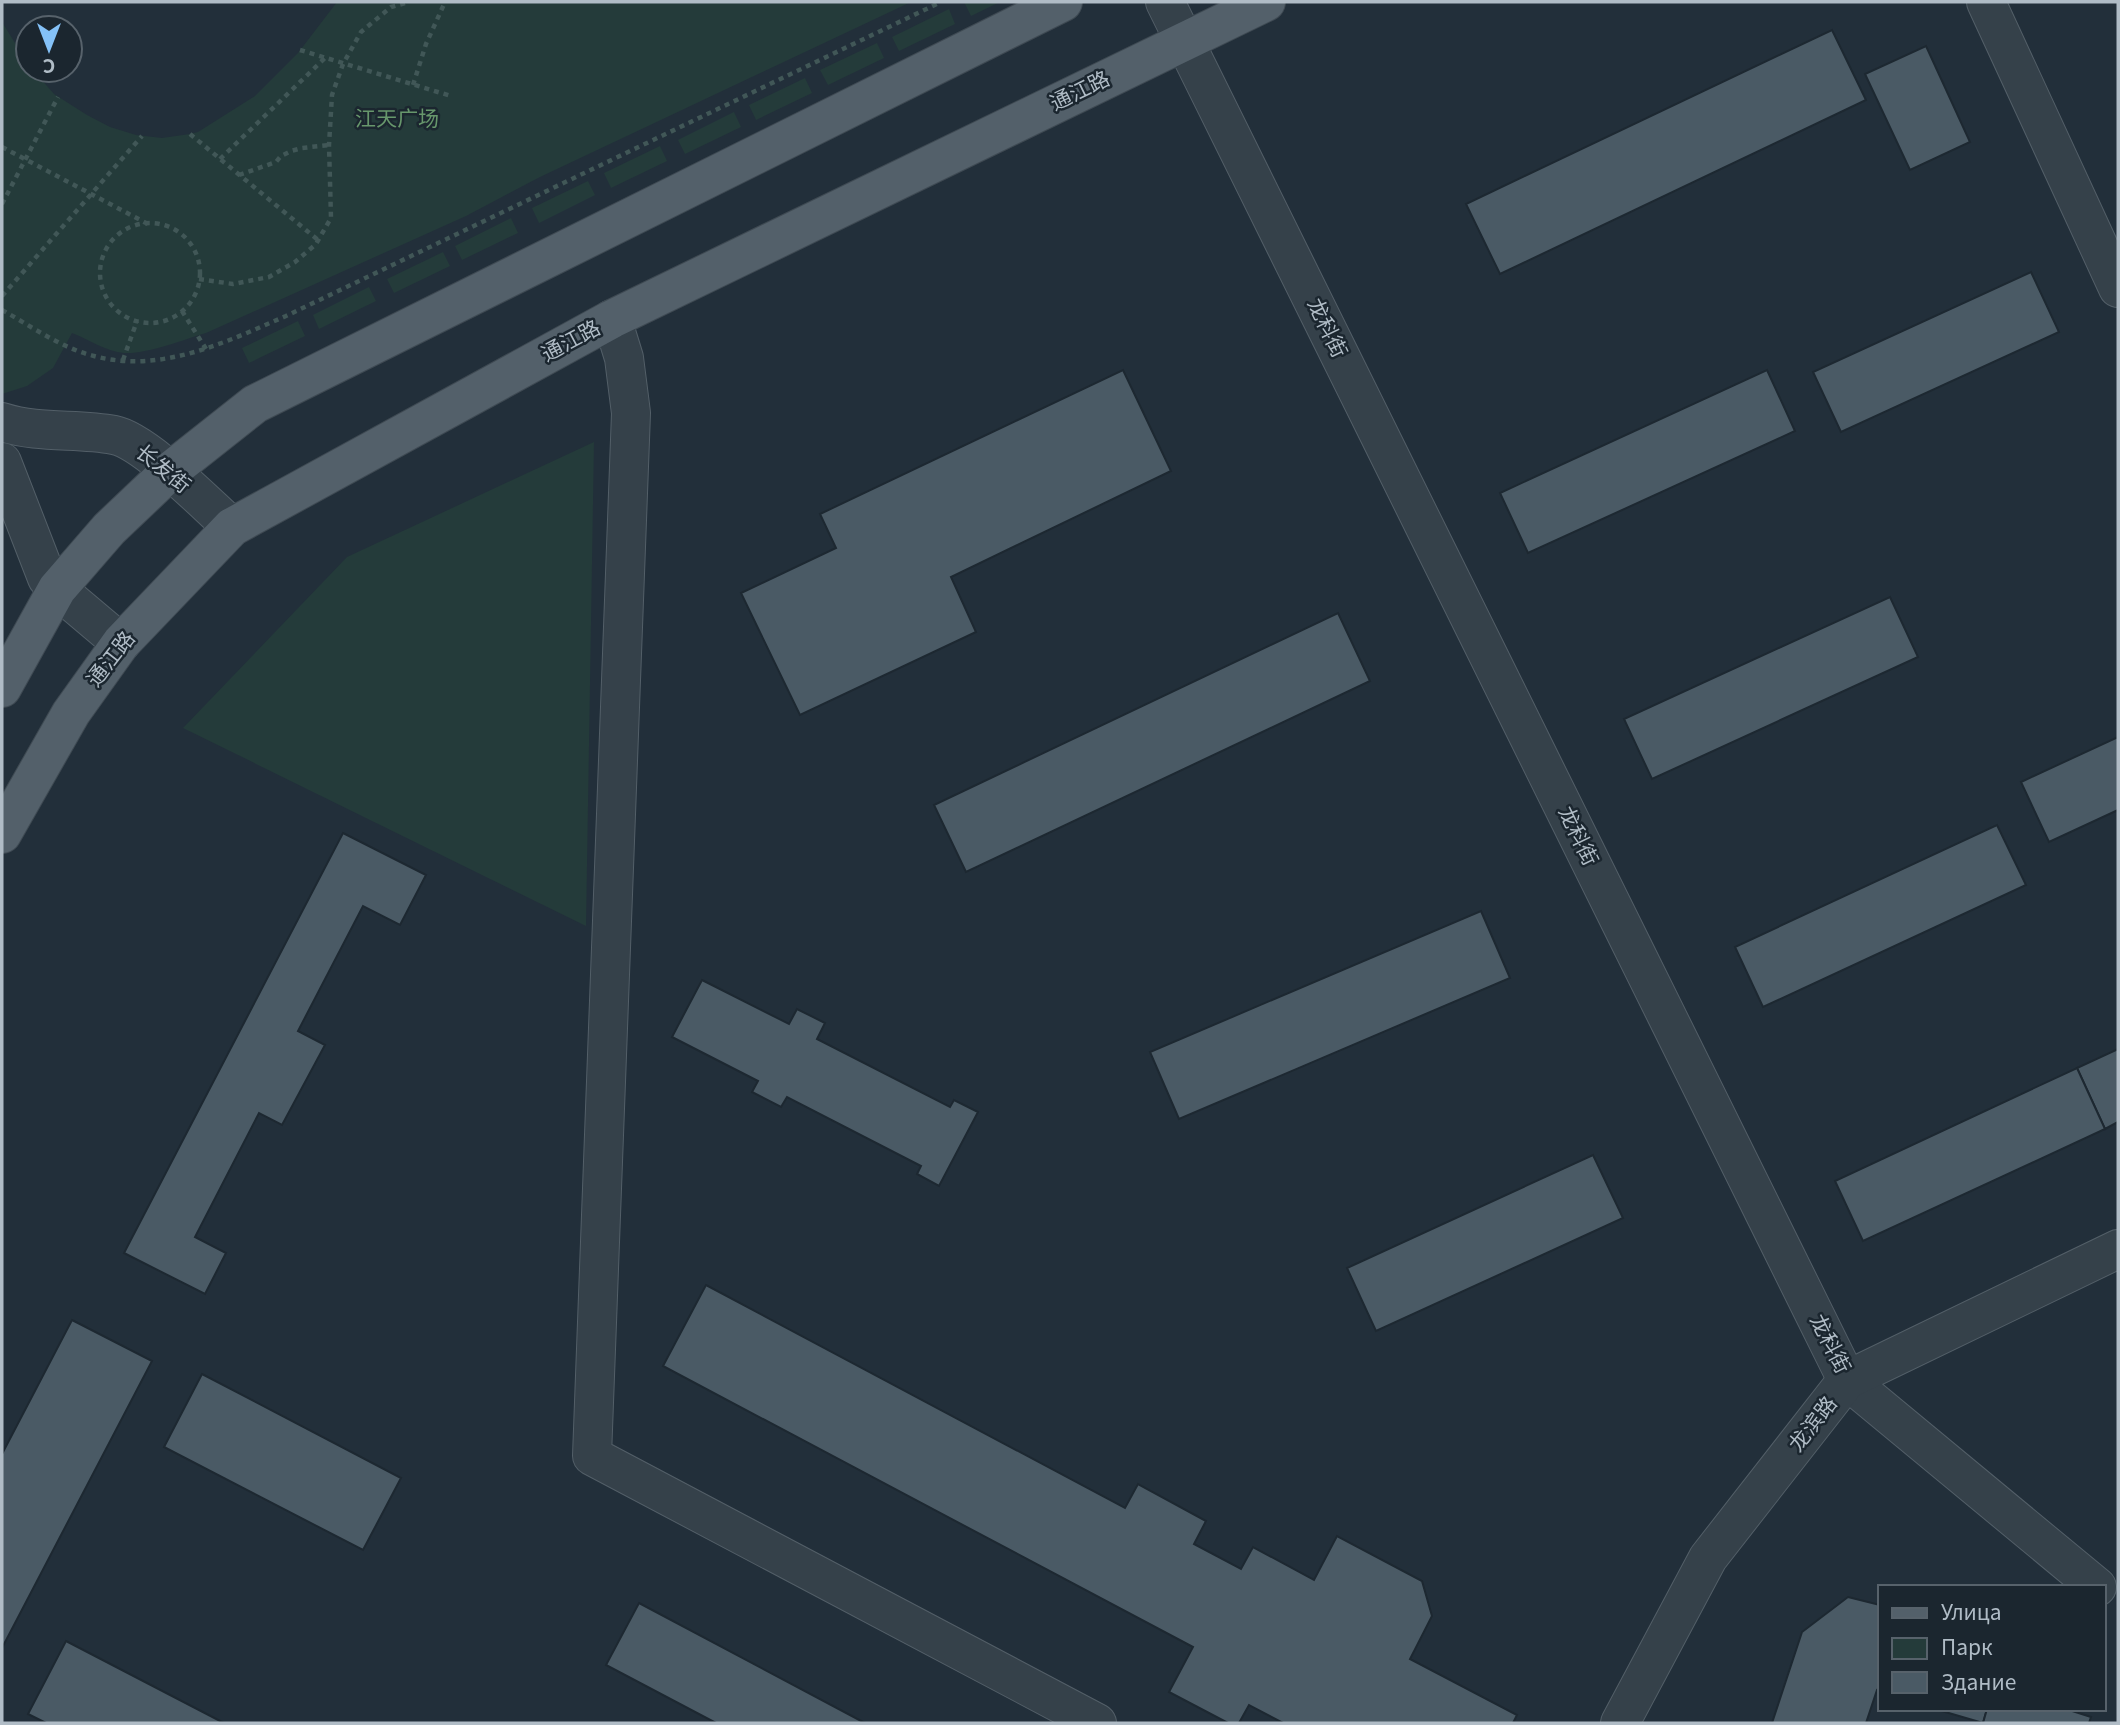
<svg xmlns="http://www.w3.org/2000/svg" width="2120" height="1725" viewBox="0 0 2120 1725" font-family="'DM Sans','Noto Sans SC',sans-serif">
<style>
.green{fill:#243b3a}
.building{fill:#4a5a65;stroke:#1d2831;stroke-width:2}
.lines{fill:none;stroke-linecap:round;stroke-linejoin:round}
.minor-casing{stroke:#535f68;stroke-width:40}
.major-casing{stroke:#3f4a53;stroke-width:40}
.path{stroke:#415757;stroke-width:4.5;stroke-dasharray:5 5;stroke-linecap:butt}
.minor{stroke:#35414a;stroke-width:38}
.major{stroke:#53606a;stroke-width:38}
.labels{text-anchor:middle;stroke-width:5;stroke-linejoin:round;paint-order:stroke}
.street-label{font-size:21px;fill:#b0bcc6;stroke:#1b262f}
.park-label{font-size:21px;fill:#67976c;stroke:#1b262f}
</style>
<rect width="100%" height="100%" fill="#222f3a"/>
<g class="green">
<path d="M337 2H911L540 177 466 216 206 333C182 340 149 354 124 353 107 352 88 339 72 333L53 368 27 386 2 394V22L28 64V70H33L54 94 87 115 110 127 136 135 162 138 190 134 198 132 255 96 298 53Z"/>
<polygon points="964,2 1000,2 971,16"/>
<polygon points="949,9 955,24 899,51 892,37"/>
<polygon points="877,43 884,58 828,85 820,70"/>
<polygon points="805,78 812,93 756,120 749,105"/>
<polygon points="734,112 741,127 685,154 678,140"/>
<polygon points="660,146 667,161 611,188 604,173"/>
<polygon points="588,181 595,195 539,223 532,208"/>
<polygon points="511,218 518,233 462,260 455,246"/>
<polygon points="443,252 450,266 394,293 387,279"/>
<polygon points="369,287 376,301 319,329 313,315"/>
<polygon points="298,321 305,336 249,363 242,348"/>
<polygon points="594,442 586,926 183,728 347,557"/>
</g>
<g class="building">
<polygon points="1832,30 1866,100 1500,274 1466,204"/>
<polygon points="1926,46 1970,142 1910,170 1865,74"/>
<polygon points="2031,272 2059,332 1841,432 1813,372"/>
<polygon points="1123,370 1171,471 951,577 976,632 800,715 741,593 836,548 820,514"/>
<polygon points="1767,370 1795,431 1528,553 1500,493"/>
<polygon points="1890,597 1918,657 1652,779 1624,719"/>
<polygon points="1338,613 1370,681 966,872 934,805"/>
<polygon points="2118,737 2118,810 2049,842 2021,782"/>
<polygon points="1997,825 2026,885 1763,1007 1735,947"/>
<polygon points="343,833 426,875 400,925 363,906 298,1031 325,1045 282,1125 259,1113 195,1237 226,1253 205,1294 124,1253"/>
<polygon points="1481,911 1510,978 1179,1119 1150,1052"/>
<polygon points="702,980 789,1024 797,1009 825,1023 817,1039 950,1107 954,1100 978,1112 939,1186 917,1174 921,1166 787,1097 781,1107 752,1092 758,1081 672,1037"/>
<polygon points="2118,1049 2118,1122 2105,1129 2077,1068"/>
<polygon points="2077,1068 2105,1129 1863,1241 1835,1181"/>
<polygon points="1593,1155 1623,1218 1376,1331 1347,1268"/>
<polygon points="706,1285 1125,1508 1138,1484 1206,1521 1194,1544 1241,1569 1253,1547 1314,1580 1337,1536 1422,1581 1432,1616 1410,1659 1517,1715 1513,1723 1283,1723 1249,1705 1239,1723 1228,1723 1169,1692 1193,1647 663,1366"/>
<polygon points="72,1320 152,1361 2,1648 2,1454"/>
<polygon points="202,1374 401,1478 363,1550 164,1447"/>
<polygon points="1848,1597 1880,1605 1880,1691 1877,1690 1866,1723 1772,1723 1802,1632"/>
<polygon points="639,1603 865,1723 716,1723 606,1665"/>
<polygon points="66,1641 224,1723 46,1723 28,1714"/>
<polygon points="1935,1709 1987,1709 1983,1723"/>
<polygon points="1987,1709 2066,1709 2091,1717 2089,1723 1983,1723"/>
</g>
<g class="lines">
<defs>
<g id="minor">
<polyline points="1165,2 1847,1380 2097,1587"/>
<polyline points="1986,2 2118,288"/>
<polyline points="612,319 624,358 631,413 592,1456 1097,1723"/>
<path d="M2 422C39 434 77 428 114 435 145 441 206 504 232 527"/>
<polyline points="2,462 47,578 57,589 121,643"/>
<polyline points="1620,1723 1708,1558 1847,1380 2118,1249"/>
</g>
<g id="major">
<polyline points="2,688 57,589 109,529 169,472 255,404 1063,2"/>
<polyline points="2,834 71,713 121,643 232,527 612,319 1266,2"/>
</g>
</defs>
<use href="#minor" class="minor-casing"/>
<use href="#major" class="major-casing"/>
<g class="path">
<polyline points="300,50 451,96"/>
<polyline points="413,85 426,44 445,2"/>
<polyline points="190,134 318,240"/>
<polyline points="2,147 148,224"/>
<polyline points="220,159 325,58"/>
<polyline points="239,175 276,162 281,156 291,151 302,148 329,145"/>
<polyline points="2,204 58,97"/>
<circle cx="150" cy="273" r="50"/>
<polyline points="199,279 233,284 269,277 295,262 316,244 331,218 329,145 332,95 343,64 361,32 391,7 409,2"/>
<polyline points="2,296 142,136"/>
<path d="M2 310C31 326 61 348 94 356 161 374 226 342 286 316L941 2"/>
<polyline points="182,311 206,349"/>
<polyline points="123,360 137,321"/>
</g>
<use href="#minor" class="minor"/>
<use href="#major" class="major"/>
</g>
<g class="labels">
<g class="street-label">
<text transform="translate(1080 91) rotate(-26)" y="7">通江路</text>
<text transform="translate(1327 328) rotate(64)" y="7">龙科街</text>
<text transform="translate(571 341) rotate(-28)" y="7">通江路</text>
<text transform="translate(163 469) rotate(39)" y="7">长发街</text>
<text transform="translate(111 659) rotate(-52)" y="7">通江路</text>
<text transform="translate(1578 836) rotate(64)" y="7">龙科街</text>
<text transform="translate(1830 1344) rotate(63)" y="7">龙科街</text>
<text transform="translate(1813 1424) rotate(-52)" y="7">龙滨路</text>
</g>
<g class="park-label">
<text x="397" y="126">江天广场</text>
</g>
</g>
<rect width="2120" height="1725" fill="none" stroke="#b0bcc6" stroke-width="7"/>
<rect x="1878" y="1585" width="228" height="126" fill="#1b262f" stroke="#57626b" stroke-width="2"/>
<rect x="1892" y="1608" width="35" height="10" fill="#53606a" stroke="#57626b" stroke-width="2"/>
<text x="1941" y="1620" font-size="21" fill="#b0bcc6">Улица</text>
<rect x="1892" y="1638" width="35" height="21" fill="#243b3a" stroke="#57626b" stroke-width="2"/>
<text x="1941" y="1655" font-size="21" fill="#b0bcc6">Парк</text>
<rect x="1892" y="1672" width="35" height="21" fill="#4a5a65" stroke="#57626b" stroke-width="2"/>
<text x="1941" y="1690" font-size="21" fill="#b0bcc6">Здание</text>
<g transform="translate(49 49) rotate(180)"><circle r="33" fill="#1b262f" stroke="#57626b" stroke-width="2"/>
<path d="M0-5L12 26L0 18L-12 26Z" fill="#84c1f7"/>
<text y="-10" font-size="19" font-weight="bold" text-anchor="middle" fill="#b0bcc6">С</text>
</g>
</svg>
